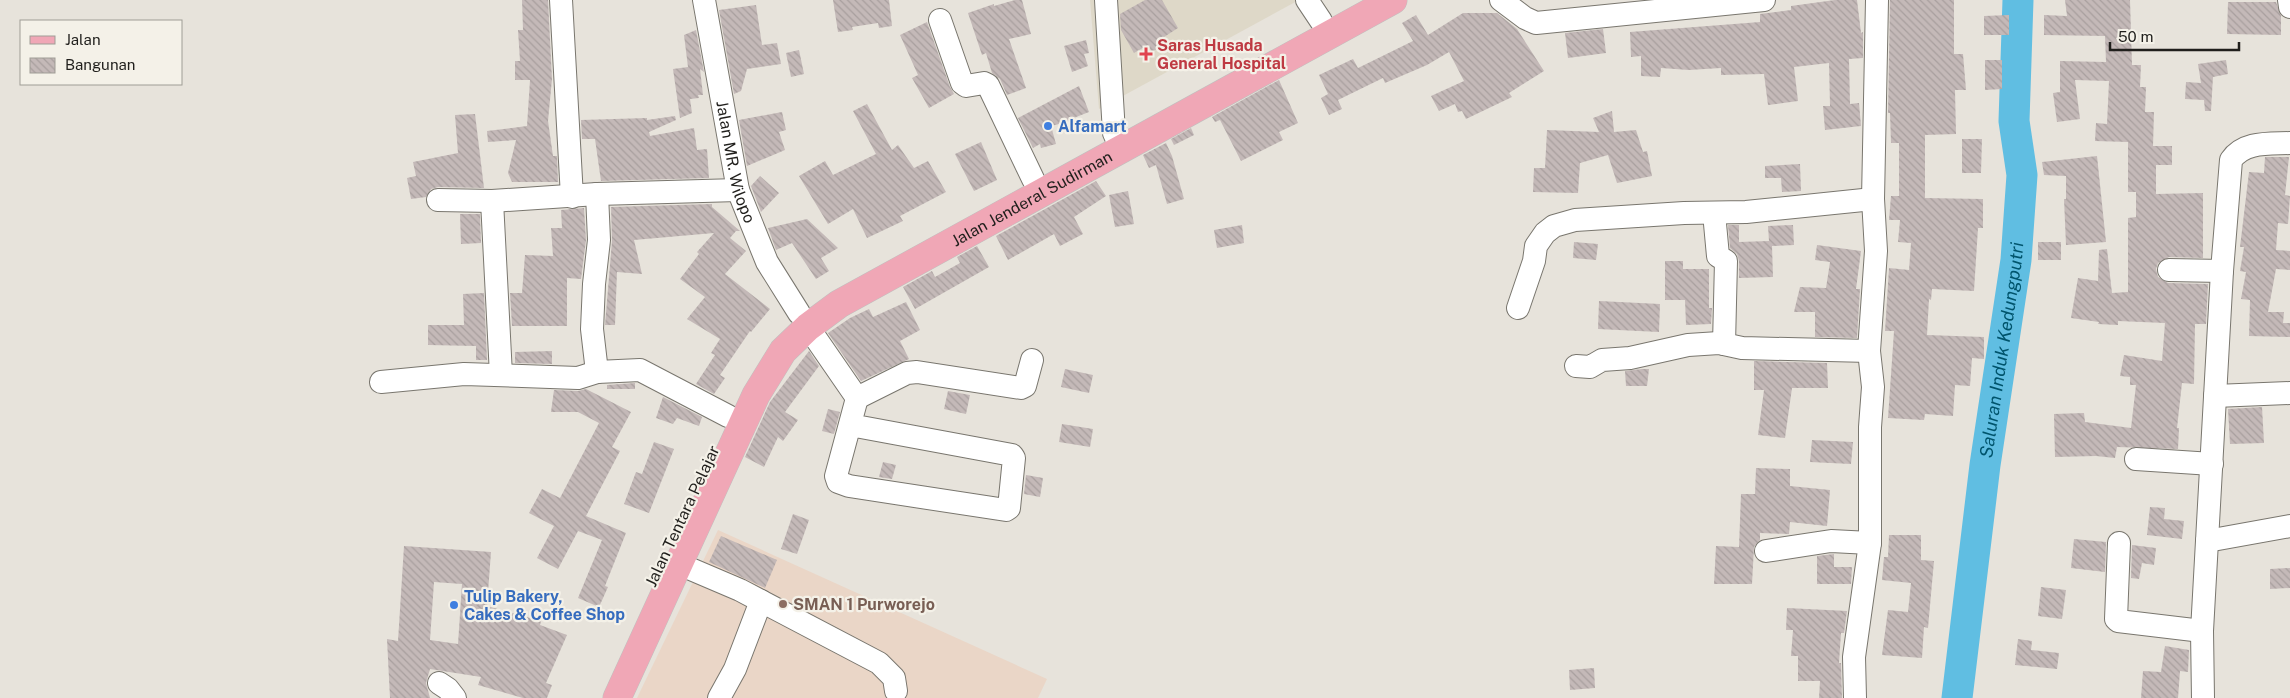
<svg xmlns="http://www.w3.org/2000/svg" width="2290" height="698" viewBox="0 0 2290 698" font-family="'Public Sans',sans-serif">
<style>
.built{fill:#ded8c8}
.education{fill:#ead6c7}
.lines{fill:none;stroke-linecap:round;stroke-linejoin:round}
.river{stroke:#60bee2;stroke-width:31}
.building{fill:url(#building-back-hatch);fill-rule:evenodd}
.minor-casing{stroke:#79766e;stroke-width:24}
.major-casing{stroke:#c1c0bf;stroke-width:29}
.minor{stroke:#fff;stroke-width:22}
.major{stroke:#f0a7b6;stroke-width:28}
.health-dot{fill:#e0444e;stroke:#f4f1e8;stroke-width:2}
.shop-dot{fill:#3f7fe0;stroke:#f4f1e8;stroke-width:2}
.education-dot{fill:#8d6e63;stroke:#f4f1e8;stroke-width:2}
.labels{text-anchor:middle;stroke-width:4.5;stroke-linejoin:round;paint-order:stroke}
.health-label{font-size:16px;font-weight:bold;fill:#be3a42;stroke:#f4f1e8;text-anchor:start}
.shop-label{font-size:16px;font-weight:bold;fill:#366cbe;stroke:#f4f1e8;text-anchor:start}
.street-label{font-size:16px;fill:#201f1c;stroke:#f4f1e8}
.education-label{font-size:16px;font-weight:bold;fill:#785e54;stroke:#f4f1e8;text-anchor:start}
.water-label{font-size:18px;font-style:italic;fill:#00546c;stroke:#f4f1e8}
</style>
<defs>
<pattern id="building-back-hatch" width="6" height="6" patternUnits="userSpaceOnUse" patternTransform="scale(1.25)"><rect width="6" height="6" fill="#c4b9b8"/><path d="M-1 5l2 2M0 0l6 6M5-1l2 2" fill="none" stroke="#a89f9e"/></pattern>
</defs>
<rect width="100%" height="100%" fill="#e7e3db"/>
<polygon class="built" points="1090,0 1299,0 1099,109"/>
<polygon class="education" points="718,530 1047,679 1038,698 637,698"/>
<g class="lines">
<path class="river" id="s1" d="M1957 698 1985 465 2016 260 2022 175 2014 121 2018 0"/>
</g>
<g class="building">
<polygon points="522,0 548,0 552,79 548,121 553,156 557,156 558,182 512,182 508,173 516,140 488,142 487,131 527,126 530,80 515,80 515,61 520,61 518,30 523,30"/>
<polygon points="833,0 889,0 892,26 879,28 878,23 852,27 853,30 838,32"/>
<polygon points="1015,0 1022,0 1031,34 1009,39 1026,88 1007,95 1000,79 992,73 986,53 982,55 968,13 994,4 994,6"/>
<polygon points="1145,0 1162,0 1178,28 1164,37 1167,43 1152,52 1148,45 1134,53 1121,30 1120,14"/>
<polygon points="1835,0 1857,0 1861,33 1863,32 1863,58 1849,59 1850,104 1859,103 1861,126 1825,130 1823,106 1830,106 1829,63 1794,67 1798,101 1768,105 1764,74 1721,75 1721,68 1689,70 1661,68 1660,77 1641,76 1641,56 1631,57 1630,32 1760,22 1760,14 1791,10 1791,6"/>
<polygon points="1890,0 1954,0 1954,54 1963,54 1966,90 1955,90 1956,134 1925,135 1925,198 1983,199 1983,228 1978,228 1974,291 1932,289 1931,300 1929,299 1927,335 1984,337 1984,359 1972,358 1970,386 1955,385 1953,416 1925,414 1924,420 1888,418 1894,331 1885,331 1889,268 1909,270 1911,243 1898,242 1900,220 1889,220 1891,196 1899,196 1899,143 1891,143 1890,113 1888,113"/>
<polygon points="2065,0 2130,0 2132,65 2141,65 2140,87 2146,87 2145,112 2154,112 2153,146 2172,146 2172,165 2156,165 2156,194 2203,193 2203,258 2169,257 2158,263 2156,269 2158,277 2168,283 2208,284 2206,324 2195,324 2194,384 2182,383 2177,428 2179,428 2178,449 2117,447 2115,458 2096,456 2055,457 2054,414 2084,413 2085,422 2131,428 2136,385 2130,385 2130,377 2120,376 2124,355 2162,361 2165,323 2118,321 2118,325 2098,324 2099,322 2071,318 2078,278 2098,281 2099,250 2107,249 2112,293 2128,292 2128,218 2136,217 2136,192 2128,192 2128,142 2095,141 2096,123 2107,124 2109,81 2075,80 2080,119 2057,122 2053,93 2060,92 2060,61 2106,62 2105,36 2044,35 2044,15 2067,16"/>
<polygon points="2228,2 2276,2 2281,16 2281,35 2227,34"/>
<polygon points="756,5 762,45 777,43 781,64 747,69 741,91 734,94 719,10"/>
<polygon points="1463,13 1497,13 1517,29 1544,71 1509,93 1512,97 1466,119 1462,111 1458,112 1455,104 1439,111 1431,96 1464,81 1449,52 1427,65 1385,83 1383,78 1338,100 1342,109 1329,115 1321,98 1328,94 1319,75 1353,59 1358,68 1413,41 1402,23 1416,15 1428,35"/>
<polygon points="2009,15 2009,35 1984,35 1984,16"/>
<polygon points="927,22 950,87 954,94 929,108 912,78 918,75 900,35"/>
<polygon points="1603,29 1606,53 1568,58 1565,33"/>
<polygon points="696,30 704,72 700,69 703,95 698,95 699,98 690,99 692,113 680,118 673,69 688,67 684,35"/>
<polygon points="1086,40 1089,53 1084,54 1088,66 1072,72 1064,46"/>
<polygon points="799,50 804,74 791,77 786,53"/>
<polygon points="1985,60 2002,60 2002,89 1985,90"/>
<polygon points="2226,60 2228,74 2213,77 2211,111 2205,111 2204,100 2185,99 2186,82 2201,83 2198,64"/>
<polygon points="1279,80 1298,123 1279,132 1283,140 1241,161 1220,120 1215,122 1212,117"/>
<polygon points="1079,86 1089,112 1071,119 1071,121 1051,126 1056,144 1041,148 1040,144 1033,148 1018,118"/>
<polygon points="867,104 892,150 898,145 914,168 928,161 946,192 900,216 903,221 867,238 853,209 828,224 799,176 825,161 833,175 876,154 853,111"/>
<polygon points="1612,111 1614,132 1636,130 1643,152 1647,151 1652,176 1617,183 1608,155 1580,163 1578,193 1533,192 1534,168 1545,168 1547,130 1599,132 1593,118"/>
<polygon points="782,112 786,130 779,132 785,150 747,166 739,120"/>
<polygon points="475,114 484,188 438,187 431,189 426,197 411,199 407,178 416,176 413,162 458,153 455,115"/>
<polygon points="675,116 676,120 649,132 650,136 694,128 697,150 707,149 709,178 601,181 595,139 582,139 581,120 647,118 647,120"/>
<polygon points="1191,128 1194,135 1174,145 1171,139"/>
<polygon points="1962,139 1982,139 1981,173 1962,173"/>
<polygon points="981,142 997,180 974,191 955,154"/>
<polygon points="1166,143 1172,156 1184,199 1167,204 1156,165 1149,168 1143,155"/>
<polygon points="2097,156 2106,242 2066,245 2064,199 2066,199 2066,176 2044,175 2042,162"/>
<polygon points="2265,157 2289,157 2285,195 2290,196 2288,224 2278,223 2276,250 2290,251 2290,270 2276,269 2268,312 2284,312 2283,323 2290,323 2290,337 2249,336 2250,300 2241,299 2246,272 2240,271 2244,247 2240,247 2249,172 2264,173"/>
<polygon points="1800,164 1801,191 1782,192 1781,178 1765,178 1765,166"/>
<polygon points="760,176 779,193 761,212 751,186"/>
<polygon points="1096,181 1106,196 1074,217 1083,234 1060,246 1054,234 1008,260 996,236"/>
<polygon points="1128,191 1134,224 1115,227 1109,195"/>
<polygon points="712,204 712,207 740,231 736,231 730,238 746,251 725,274 770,309 751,332 750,331 720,375 725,378 714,394 696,384 715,355 711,353 720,339 687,319 705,297 680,279 699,254 697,252 714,233 634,240 642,274 617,272 615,325 605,325 612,241 611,207"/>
<polygon points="584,208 586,240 581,279 567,278 567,326 512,326 510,293 522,293 525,255 553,256 551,228 562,228 561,210"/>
<polygon points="460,214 480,214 481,243 461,244"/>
<polygon points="807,219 838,248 821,258 829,271 816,279 792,243 776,250 768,228"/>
<polygon points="1242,225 1244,243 1217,248 1214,230"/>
<polygon points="1728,225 1739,225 1739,242 1769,241 1768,226 1793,225 1794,245 1772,246 1773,277 1739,278 1739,261 1737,254 1730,248"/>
<polygon points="1574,242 1598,244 1596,260 1573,258"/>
<rect x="2038" y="242" width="23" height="18"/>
<polygon points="1817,245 1861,251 1856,289 1860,289 1857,338 1815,337 1815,312 1794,312 1800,287 1826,288 1830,262 1815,260"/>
<polygon points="977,246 989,267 915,309 903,287 932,271 935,277 960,263 957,257"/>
<polygon points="1665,261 1683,261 1683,269 1709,269 1709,308 1712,308 1711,324 1686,325 1685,300 1665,300"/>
<polygon points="484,293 487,360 476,360 476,346 428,345 428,325 464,325 463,294"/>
<polygon points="1599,301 1660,304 1659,332 1598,329"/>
<polygon points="906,302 920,330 900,341 909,359 861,381 828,333 850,318 869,309 873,317"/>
<polygon points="552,351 552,364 515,363 515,352"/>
<polygon points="809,351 819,366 785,412 798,420 783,441 778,437 764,467 745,457 770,402"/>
<polygon points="1754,361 1827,363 1828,388 1792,388 1785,438 1758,435 1764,390 1754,390"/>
<polygon points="1065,369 1093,375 1089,393 1061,387"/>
<polygon points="1642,369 1649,369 1647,386 1626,386 1625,371"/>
<polygon points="635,383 635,389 607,389 607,385"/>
<polygon points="586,389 631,412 612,447 620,451 586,516 626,533 605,586 608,587 599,607 578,598 602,540 578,531 558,569 537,558 554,526 529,513 542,489 560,498 599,423 578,412 551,412 554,390 578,391"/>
<polygon points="948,391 970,395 966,414 944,409"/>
<polygon points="663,397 702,417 699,426 677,418 673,424 656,418"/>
<polygon points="2262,407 2264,443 2230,444 2228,409"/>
<polygon points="828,409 840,412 834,434 822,431"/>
<polygon points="1062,424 1093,429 1090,447 1059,442"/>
<polygon points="1812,440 1853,442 1851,464 1810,462"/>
<polygon points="654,442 674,449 649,513 624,504 636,472 642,474"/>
<polygon points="883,462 896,465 892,479 879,477"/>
<polygon points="1756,468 1790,469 1790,486 1830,490 1827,526 1790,522 1789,534 1760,533 1760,540 1754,547 1752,584 1714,584 1716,546 1739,547 1741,494 1755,494"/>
<polygon points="1026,475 1043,478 1040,497 1024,494"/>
<polygon points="2150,507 2165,508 2164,519 2184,521 2182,539 2147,535"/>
<polygon points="793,514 809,520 797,554 781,549"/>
<polygon points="1889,535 1921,535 1921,560 1934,561 1928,628 1924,627 1922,658 1882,655 1888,610 1908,612 1911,583 1882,580 1884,557 1888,557"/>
<polygon points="721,536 777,560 765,588 709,562"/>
<polygon points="2074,539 2106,542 2105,572 2071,568"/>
<polygon points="2132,545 2156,548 2154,565 2142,563 2139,579 2131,578"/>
<path d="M404 546 491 552 487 606 541 621 540 625 567 635 546 683 552 685 547 698H523L478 685 481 677 430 669 426 683 430 698H390L387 639 398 641ZM434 582 462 584 458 644 430 640Z"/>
<polygon points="1834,554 1834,567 1852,567 1851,584 1817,584 1817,556"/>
<polygon points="2290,568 2290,588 2270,589 2270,569"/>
<polygon points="2041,587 2066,590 2062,619 2038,616"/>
<polygon points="1787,608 1847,611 1844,633 1841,633 1839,663 1841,663 1842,698 1819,698 1820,681 1798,681 1798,656 1791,656 1793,630 1786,630"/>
<polygon points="2018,639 2032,641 2031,650 2059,653 2057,669 2015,665"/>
<polygon points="2165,646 2189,650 2188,672 2180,671 2178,698 2141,698 2143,671 2161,672"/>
<polygon points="1594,668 1595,688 1570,690 1569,670"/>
</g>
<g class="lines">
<defs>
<g id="minor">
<polyline points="561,0 572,197"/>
<path id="s2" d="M704 0 738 190 767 262 799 313"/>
<polyline points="1106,0 1114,133 1121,149"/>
<polyline points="1307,0 1321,21"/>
<polyline points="1501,0 1525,18 1536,23 1764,0"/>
<polyline points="2289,0 2290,7"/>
<polyline points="940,20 962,83 966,86 984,83 988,85 1033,179"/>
<polyline points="438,200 492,201 597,194 738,190"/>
<polyline points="492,201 501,375"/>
<polyline points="1714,213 1718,256 1726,261 1724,344"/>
<polyline points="2169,270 2222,271"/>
<polyline points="1518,308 1534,261 1536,246 1545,233 1554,226 1575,220 1684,213 1746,212 1873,199"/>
<polyline points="808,327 857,398 836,476 838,482 849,486 1006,510 1009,508 1014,458 1012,455 850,425"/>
<polyline points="1576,366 1590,367 1602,360 1630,358 1688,345 1719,343 1742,348 1869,351"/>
<polyline points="597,372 592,329 594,284 599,240 597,194"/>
<polyline points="381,382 464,374 578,378 597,372 640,370 728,416"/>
<polyline points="2215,396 2290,393"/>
<polyline points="857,398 907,373 917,372 1021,388 1025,386 1032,360"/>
<polyline points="2136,459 2212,464"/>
<polyline points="2207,541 2290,526"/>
<polyline points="2119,543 2116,619 2118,621 2202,631"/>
<polyline points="1766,551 1831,541 1870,543"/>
<polyline points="679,564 740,590 879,663 894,678 896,691"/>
<polyline points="439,683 448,689 455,698"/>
<polyline points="719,698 735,669 761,601"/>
<polyline points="1855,698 1854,657 1870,543 1870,427 1873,387 1869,351 1876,251 1873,199 1877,0"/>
<path d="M2203 698 2202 631 2222 271 2231 160C2244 141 2269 144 2290 143"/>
</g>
<g id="major">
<path id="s3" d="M617 698 756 395 783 351 808 327 839 304 1393 0"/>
</g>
</defs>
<use href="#minor" class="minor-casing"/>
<use href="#major" class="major-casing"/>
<use href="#minor" class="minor"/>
<use href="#major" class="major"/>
</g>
<path class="health-dot" d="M1143.5 46.5h5v5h5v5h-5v5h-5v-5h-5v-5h5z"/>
<g class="shop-dot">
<circle cx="1048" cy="126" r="5"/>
<circle cx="454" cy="605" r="5"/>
</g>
<circle class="education-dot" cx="783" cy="604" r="5"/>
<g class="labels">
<g class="health-label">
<text x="1157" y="51">Saras Husada<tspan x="1157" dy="18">General Hospital</tspan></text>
</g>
<g class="shop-label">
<text x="1058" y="132">Alfamart</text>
<text x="464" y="602">Tulip Bakery,<tspan x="464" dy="18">Cakes &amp; Coffee Shop</tspan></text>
</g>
<g class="street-label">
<text dy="6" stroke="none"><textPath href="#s2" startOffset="165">Jalan MR. Wilopo</textPath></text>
<text dy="6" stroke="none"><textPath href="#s3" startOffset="678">Jalan Jenderal Sudirman</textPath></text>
<text transform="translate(682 516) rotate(-65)" y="6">Jalan Tentara Pelajar</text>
</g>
<g class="education-label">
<text x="793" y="610">SMAN 1 Purworejo</text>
</g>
<g class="water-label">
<text dy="6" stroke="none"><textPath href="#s1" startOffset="351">Saluran Induk Kedungputri</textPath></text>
</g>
</g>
<rect x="20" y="20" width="162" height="65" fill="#f4f1e8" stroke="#9f9d96"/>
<rect x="30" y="36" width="25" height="8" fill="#f0a7b6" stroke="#9f9d96"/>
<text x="65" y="45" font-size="15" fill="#201f1c">Jalan</text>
<rect x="30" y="58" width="25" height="15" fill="url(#building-back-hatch)" stroke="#9f9d96"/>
<text x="65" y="70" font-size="15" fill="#201f1c">Bangunan</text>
<path d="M2110 42v8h129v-8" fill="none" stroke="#201f1c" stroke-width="2.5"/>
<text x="2118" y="42" font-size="15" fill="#201f1c" stroke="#f4f1e8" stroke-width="4" paint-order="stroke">50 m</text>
</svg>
